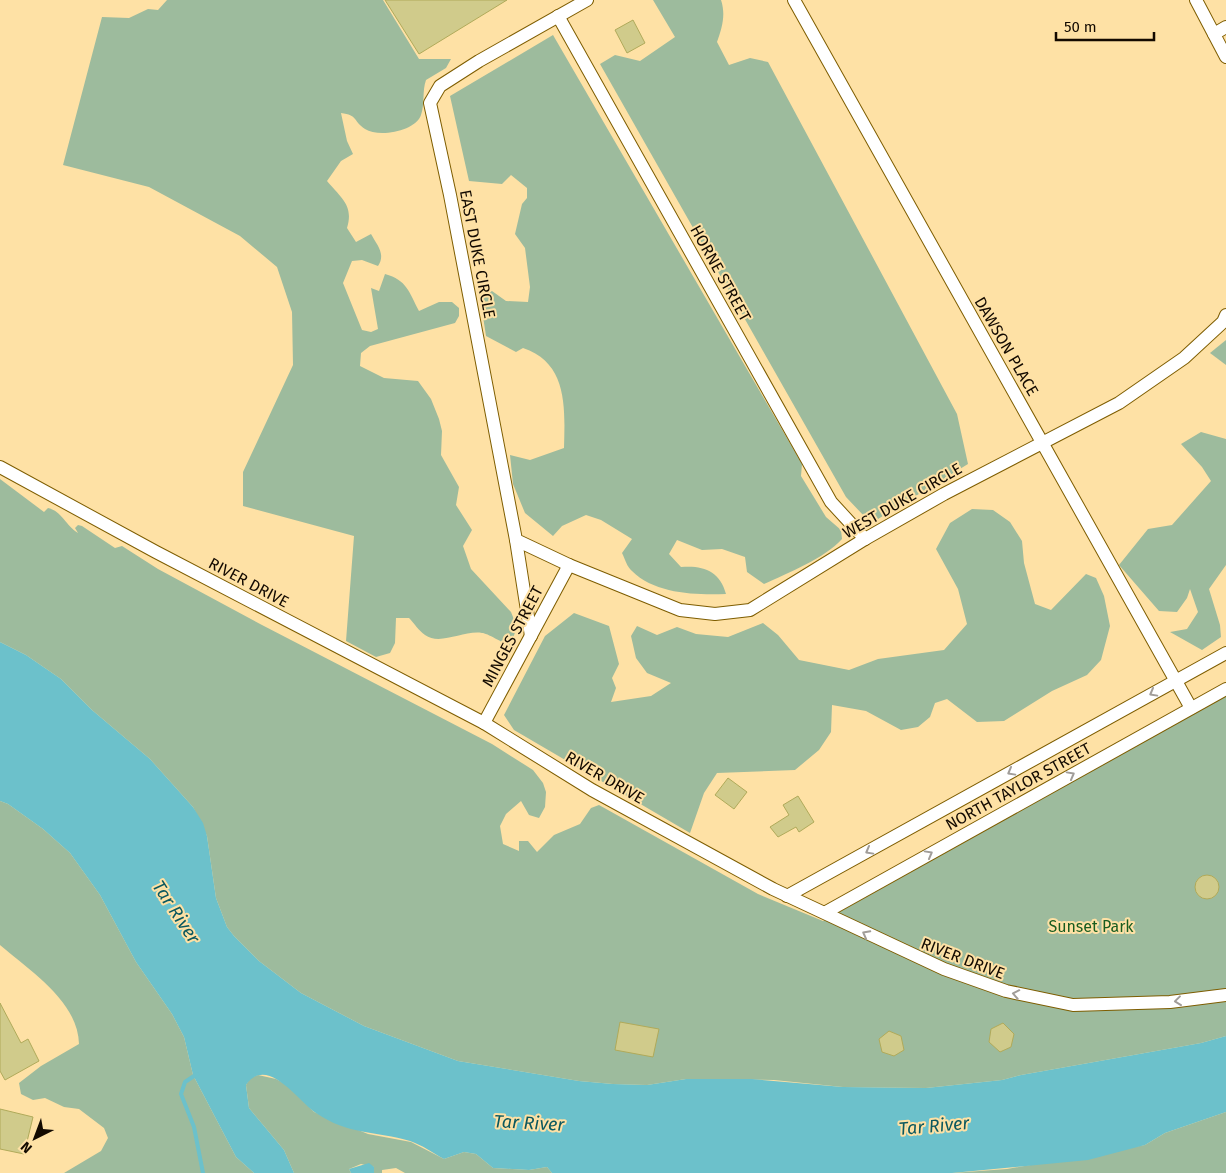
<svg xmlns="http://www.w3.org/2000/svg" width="1226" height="1173" viewBox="0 0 1226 1173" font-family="'Fira Sans',sans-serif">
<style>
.green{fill:#9dbb9d}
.water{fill:#6cc1cb}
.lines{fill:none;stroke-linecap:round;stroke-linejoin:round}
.stream{stroke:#6cc1cb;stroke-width:4}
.building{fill:#d0cb8b;stroke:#b0aa5a}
.street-casing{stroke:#7e5d00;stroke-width:14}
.street{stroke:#fff;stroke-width:12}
.oneway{stroke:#a19d99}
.labels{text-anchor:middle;stroke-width:4;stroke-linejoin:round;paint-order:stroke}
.street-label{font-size:16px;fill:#130a00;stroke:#fee1a5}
.park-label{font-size:16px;fill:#185c20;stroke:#fee1a5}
.water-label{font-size:18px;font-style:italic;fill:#0b585f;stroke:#fee1a5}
</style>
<rect width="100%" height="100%" fill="#fee1a5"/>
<g class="green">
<path d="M167 0H383L419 59H451L446 68 426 80C422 91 425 104 421 115 416 131 379 138 365 129 353 121 358 115 341 113L347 141 353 154 341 161 327 181C341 198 354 205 347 228L356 242 371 234C377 245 386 254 378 266L362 260 352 261 343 283 362 330 371 332 378 329 371 288 379 291 385 274C407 280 409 292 419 311L439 302H452L459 308V316L455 323 370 346 361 353 360 366 384 378 418 381 431 399 439 419 442 431 441 455 459 487 456 505 472 530 463 546 471 569 511 612 517 627 510 646C503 643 487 633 482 633 464 630 440 646 425 635 419 631 414 623 409 618H396L395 643 390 653 376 657 346 641 354 536 243 506V472L293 365 292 312 277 267 240 236 149 187 63 165 102 17 129 18 148 9 158 10Z"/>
<path d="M653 0H721C726 15 722 28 717 42L729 65 750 58 768 62 957 414 968 464 878 519 864 516 846 497 600 64 615 55 640 61 675 37Z"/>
<path d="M553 35 802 464 801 476 826 517 841 530 842 539C825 558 788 573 764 584L747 572 745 557 722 549 702 550 677 540 669 554 681 567C703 565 720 571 726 594 695 595 655 594 632 571 627 567 625 559 622 553L632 539 601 520 586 515 562 526 553 536 525 513 513 484 510 455 530 460 564 448C565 408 568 363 523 348L516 352 486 336 480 297 492 291 506 301 528 302 530 287 525 248 515 234 522 204 527 198V188L511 175 502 184 469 181 450 96Z"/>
<polygon points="1226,340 1226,365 1210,353"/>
<polygon points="1201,432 1226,439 1226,565 1209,589 1220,625 1221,637 1202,650 1170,632 1187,629 1198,612 1190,589 1187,598 1177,612 1159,611 1119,565 1148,529 1172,525 1211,481 1202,467 1181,444"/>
<path d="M0 479 44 512 48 508C62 511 66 526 78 533L75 528 78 525 82 526 115 548 122 546 158 569 262 625 492 744 533 770 543 783 546 792 545 807 539 818 529 815 521 801 506 814 500 826 503 844 519 851V841H528L537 852 554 835 580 824 591 808 599 805 758 894 823 921 1226 696V1036L1201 1043 1021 1075 1002 1080 926 1088 843 1087 774 1080 727 1079H686L647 1085 613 1084 579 1081 458 1061 364 1026 301 993 259 961 234 936 227 927 216 898 207 836 193 807 150 759 92 710 61 679 26 655 0 642Z"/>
<polygon points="972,509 993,510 1010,522 1022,541 1024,563 1035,604 1051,610 1086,574 1096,578 1104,596 1110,626 1101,660 1087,675 1052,691 1004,721 977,722 947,699 935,703 930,717 918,727 901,730 866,711 832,705 831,732 819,750 795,770 717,773 704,793 690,833 514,730 504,715 545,636 574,613 609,626 619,664 612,678 616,688 611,702 651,696 671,683 647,673 636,658 631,636 637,626 657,635 677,627 696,634 728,637 763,623 778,635 799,660 849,670 878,659 944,650 967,624 958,589 936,549 950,523"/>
<path d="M0 801 8 804 43 829 70 853 100 895 136 962 172 1014 184 1037 193 1075 236 1157 254 1173H64L101 1151 108 1138 104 1128 79 1109 64 1107 45 1098 33 1100 21 1094 19 1083 41 1066 79 1044C78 1001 30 971 0 945Z"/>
<polygon points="258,1075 276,1079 287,1085 314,1112 368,1134 411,1142 444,1159 464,1152 476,1154 493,1168 529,1170 547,1167 552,1173 405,1173 396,1168 382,1170 382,1173 374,1173 374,1167 361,1164 349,1169 351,1173 294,1173 284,1150 249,1108 246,1085 250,1078"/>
<polygon points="1226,1112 1226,1173 952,1173 1007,1169 1145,1145 1165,1133"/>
</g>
<g class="water">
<path d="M0 642 26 655 61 679 92 710 150 759 193 807 203 823 207 836 216 898 227 927 234 936 259 961 301 993 364 1026 458 1061 579 1081 613 1084 647 1085 686 1079H752L843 1087 926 1088 1002 1080 1021 1075 1201 1043 1226 1036V1112L1165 1133 1145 1145 1088 1160 952 1173H552L547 1167 529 1170 493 1168 476 1154 464 1152 444 1159C433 1153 422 1145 410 1141 376 1131 348 1135 316 1113 299 1102 267 1054 246 1085L249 1108 284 1150 294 1173H254L236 1157 193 1075 184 1037 172 1014 136 962 100 895 70 853 43 829 8 804 0 801Z"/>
<polygon points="369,1163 374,1167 374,1173 351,1173 349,1169"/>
</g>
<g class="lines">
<polyline class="stream" points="197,1074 185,1082 181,1094 194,1127 203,1173"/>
</g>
<g class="building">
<polygon points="385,0 507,0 419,54"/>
<polygon points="633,20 645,43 627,53 615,30"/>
<polygon points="728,778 747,792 734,809 715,795"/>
<polygon points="798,796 814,822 799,832 796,827 778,837 770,827 789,815 783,805"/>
<circle cx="1207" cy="887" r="12"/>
<polygon points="0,1003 21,1043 28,1039 39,1061 5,1080 0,1071"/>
<polygon points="620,1022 659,1029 653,1057 615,1050"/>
<polygon points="1003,1023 1014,1034 1011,1047 1000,1052 989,1042 991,1029"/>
<polygon points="889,1031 901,1036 904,1050 894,1056 882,1052 879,1039"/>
<polygon points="0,1109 33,1117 24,1154 0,1149"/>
</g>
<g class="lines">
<defs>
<g id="street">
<polyline points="587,0 479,61 440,86 430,103 450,195 516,540 569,565 680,610 715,614 750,610 865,539 944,494 1119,403 1184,358 1223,322 1226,315"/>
<polyline points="794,0 1191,708"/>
<polyline points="1196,0 1226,57"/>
<polyline points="558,16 831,502 865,539"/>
<polyline points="1214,34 1226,27"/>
<polyline points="0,467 156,552 484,723 592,790 773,889 944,969 1006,991 1073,1005 1170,1002 1226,995"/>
<polyline points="516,540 531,636"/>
<polyline points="484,723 569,565"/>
<polyline points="787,896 1226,653"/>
<polyline points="826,912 1226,689"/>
</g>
</defs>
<use href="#street" class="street-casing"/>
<use href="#street" class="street"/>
</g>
<defs><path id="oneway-chevron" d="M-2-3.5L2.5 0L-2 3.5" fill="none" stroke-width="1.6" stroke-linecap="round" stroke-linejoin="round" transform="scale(1.25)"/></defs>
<g class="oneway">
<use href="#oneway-chevron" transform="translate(1153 693) rotate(151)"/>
<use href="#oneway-chevron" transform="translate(1011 772) rotate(151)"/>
<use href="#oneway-chevron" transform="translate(1071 775) rotate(-29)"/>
<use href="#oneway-chevron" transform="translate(869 851) rotate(151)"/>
<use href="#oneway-chevron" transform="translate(929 854) rotate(-29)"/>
<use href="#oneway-chevron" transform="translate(866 934) rotate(-152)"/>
<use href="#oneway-chevron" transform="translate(1016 994) rotate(-169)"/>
<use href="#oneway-chevron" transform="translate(1178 1001) rotate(173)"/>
</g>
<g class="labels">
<g class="street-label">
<text transform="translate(478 254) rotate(79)" y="6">EAST DUKE CIRCLE</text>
<text transform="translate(721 273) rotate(61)" y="6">HORNE STREET</text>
<text transform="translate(1007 346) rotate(60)" y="6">DAWSON PLACE</text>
<text transform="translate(902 500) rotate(-30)" y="6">WEST DUKE CIRCLE</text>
<text transform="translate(249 582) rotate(28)" y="6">RIVER DRIVE</text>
<text transform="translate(512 636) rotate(-62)" y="6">MINGES STREET</text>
<text transform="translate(605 777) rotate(30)" y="6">RIVER DRIVE</text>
<text transform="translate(1018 786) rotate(-29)" y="6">NORTH TAYLOR STREET</text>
<text transform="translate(963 958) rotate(21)" y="6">RIVER DRIVE</text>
</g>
<g class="park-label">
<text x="1091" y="932">Sunset Park</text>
</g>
<g class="water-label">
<text transform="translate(176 912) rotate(57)" y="6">Tar River</text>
<text transform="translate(529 1123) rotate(3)" y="6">Tar River</text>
<text transform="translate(934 1126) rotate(-5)" y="6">Tar River</text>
</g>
</g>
<g transform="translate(35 1138) rotate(222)" stroke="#fee1a5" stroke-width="4" paint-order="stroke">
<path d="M0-4L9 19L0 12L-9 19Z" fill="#130a00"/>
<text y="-8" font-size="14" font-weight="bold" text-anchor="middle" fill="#130a00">N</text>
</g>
<path d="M1056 32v8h98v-8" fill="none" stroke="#130a00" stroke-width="2.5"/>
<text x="1064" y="32" font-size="15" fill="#130a00" stroke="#fee1a5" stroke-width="4" paint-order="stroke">50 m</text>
</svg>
